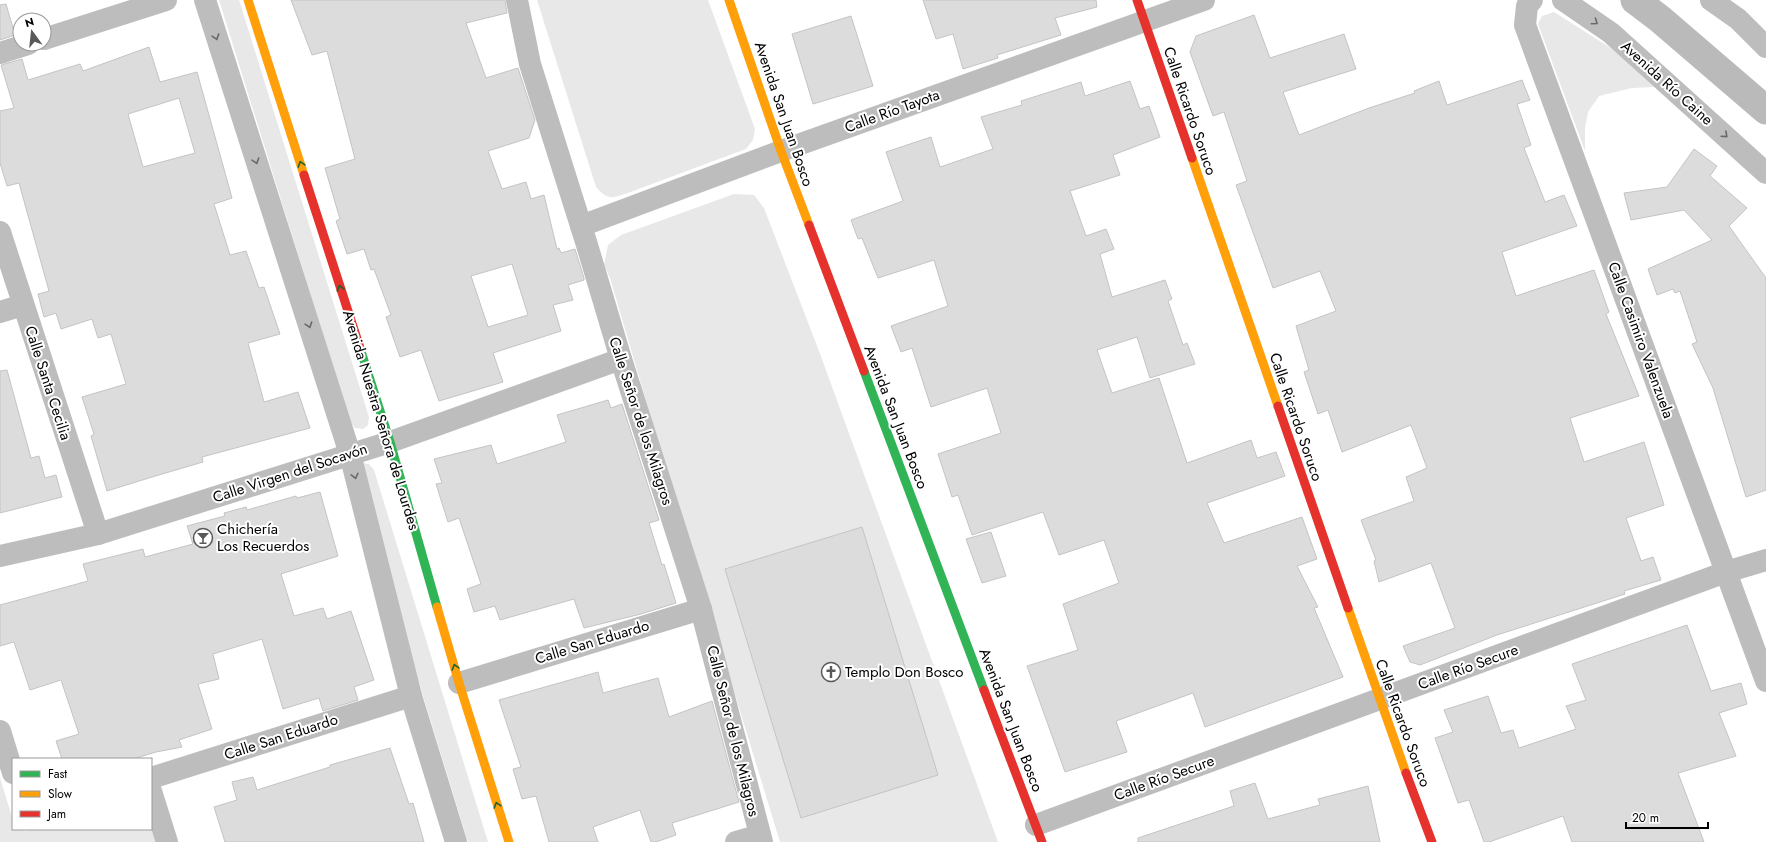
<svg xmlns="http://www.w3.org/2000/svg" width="1766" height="842" viewBox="0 0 1766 842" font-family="Jost,sans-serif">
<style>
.green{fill:#e8e8e8}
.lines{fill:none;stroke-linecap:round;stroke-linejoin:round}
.canal{stroke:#bababa;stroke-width:29}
.building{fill:#dcdcdc;stroke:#c4c4c4;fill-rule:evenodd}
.street{stroke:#bdbdbd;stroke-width:22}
.fast{stroke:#30b455;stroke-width:9}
.slow{stroke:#ff9f0a;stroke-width:9}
.jam{stroke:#e5322d;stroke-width:9}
.oneway{stroke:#686868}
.oneway2{stroke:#1a632f}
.labels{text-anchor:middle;stroke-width:4;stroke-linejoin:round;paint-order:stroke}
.street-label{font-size:15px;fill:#000;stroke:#fff}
.poi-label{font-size:15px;fill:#000;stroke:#fff;text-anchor:start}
</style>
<rect width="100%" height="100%" fill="#fff"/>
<g class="green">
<polygon points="219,0 239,0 369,417 368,425 363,429 355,428 350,422"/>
<path d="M537 0H708L755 129 753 140 746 149 625 194C610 199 607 199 596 187Z"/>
<polygon points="1554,12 1617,52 1654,87 1632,88 1599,96 1588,112 1585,128 1585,151 1538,24 1542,16"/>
<polygon points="734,194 754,195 764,208 819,351 998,842 780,842 667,472 610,278 604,265 608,245 621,235"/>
<polygon points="361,463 369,464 374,470 488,842 468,842 355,475"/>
<polygon points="0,778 13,820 13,829 26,831 34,829 151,829 151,801 166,842 0,842"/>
</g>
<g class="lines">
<polyline class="canal" points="1635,0 1660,19 1766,110"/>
</g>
<g class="building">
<path d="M291 0H505L507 13 466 23 486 78 518 68 535 120 529 138 488 151 502 189 526 182 531 199 544 195 557 249 559 248 561 253 575 249 584 278V280L568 285 573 300 553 305 561 331 493 353 503 382 439 401 421 350 400 357 386 317 391 315 374 269 371 270 364 249 347 254 336 221 340 219 325 168 355 159 327 51 312 55ZM512 264 528 315 488 327 471 276Z"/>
<polygon points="923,0 1096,0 1097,7 1055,18 1061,35 997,55 998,58 963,69 953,34 936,39"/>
<polygon points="6,4 15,35 0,40 0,5"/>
<polygon points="1254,15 1270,58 1344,34 1356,69 1283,92 1299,135 1369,108 1415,93 1414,91 1439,81 1447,105 1522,80 1530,100 1517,104 1531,145 1524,148 1545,202 1564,195 1577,226 1502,252 1516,296 1594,270 1609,312 1606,314 1639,396 1570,418 1584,462 1644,442 1664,505 1626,518 1641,561 1653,557 1661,580 1624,591 1625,594 1497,635 1420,665 1410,662 1403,646 1455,628 1431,563 1379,582 1374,561 1376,560 1361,520 1414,501 1406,477 1427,468 1411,425 1342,452 1328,410 1318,414 1304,372 1309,370 1296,326 1336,311 1320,271 1273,288 1236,185 1247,181 1224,112 1213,116 1190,52 1196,36"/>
<polygon points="851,16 873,86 813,104 792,34"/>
<path d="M149 47 160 82 197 72 232 198 214 204 230 255 246 251 259 288 264 287 280 334 248 343 264 402 298 392 310 428 202 457 203 462 152 477 107 491 91 436 94 434 82 397 126 384 111 334 98 338 92 319 61 329 56 313 44 317 38 294 49 291 19 183 7 186 0 163V111L14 108 1 65 22 59 28 80 80 64 83 71ZM179 98 195 153 143 167 128 114Z"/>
<polygon points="1130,81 1140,109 1149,106 1160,137 1113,155 1120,175 1070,191 1086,236 1106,229 1114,249 1100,254 1112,297 1165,280 1172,299 1168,301 1183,345 1187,343 1195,364 1150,378 1137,337 1097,350 1112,393 1159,378 1187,463 1251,440 1257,458 1276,452 1285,476 1207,503 1224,543 1302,517 1317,559 1297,566 1318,607 1314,608 1343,677 1205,727 1193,693 1116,721 1127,752 1065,772 1027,666 1078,650 1063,604 1119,583 1104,540 1059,555 1043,512 972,535 958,495 952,497 938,454 1001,433 987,388 931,407 912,348 901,352 891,326 948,306 934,260 878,278 862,238 858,239 851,220 903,201 886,152 931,137 940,167 993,149 981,117 1022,105 1021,101 1081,82 1085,96"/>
<polygon points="1694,149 1717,166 1710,176 1747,208 1729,226 1766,278 1766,490 1746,497 1713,388 1692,344 1697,342 1680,291 1675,293 1673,289 1657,295 1648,269 1712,240 1684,210 1631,220 1624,193 1667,187"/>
<polygon points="7,370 31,458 39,456 45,478 56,475 62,497 0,513 0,371"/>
<polygon points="608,400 611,408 622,404 659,520 649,523 662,565 664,564 676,603 641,614 584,628 574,599 500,620 495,606 474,612 467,589 481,584 459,518 448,522 436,484 442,483 434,459 491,445 497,464 566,442 557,415"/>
<polygon points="320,492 338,556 281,574 294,616 323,608 327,619 351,611 374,680 354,687 358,700 323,711 319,698 283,709 262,639 213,654 219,679 198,684 212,729 179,740 182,747 156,752 133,759 62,759 56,741 79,734 61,680 30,690 14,642 0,646 0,605 88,581 83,564 143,549 145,557 193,544 187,526 225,516 224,513 246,507 247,510 296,496 297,498"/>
<polygon points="862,527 938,775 801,818 725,569"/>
<polygon points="991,532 1006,576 982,583 966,539"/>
<polygon points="1687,625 1711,691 1741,683 1747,704 1719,713 1736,756 1678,773 1704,842 1572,842 1563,816 1489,842 1484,842 1469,800 1458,803 1435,738 1453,732 1444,710 1488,696 1501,733 1513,730 1519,748 1576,729 1566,706 1586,700 1572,664"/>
<polygon points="598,672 603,693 658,678 669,717 712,701 739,802 672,823 676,835 656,842 651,842 640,810 593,827 598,842 549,842 536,796 522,799 513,769 521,767 499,700"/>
<polygon points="390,748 409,804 413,803 424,842 225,842 214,807 237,800 232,782 253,777 257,790 330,767 330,765"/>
<polygon points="1255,783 1268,819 1320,805 1318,799 1368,786 1380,842 1138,842 1138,838 1234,806 1230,791"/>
</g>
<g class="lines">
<g class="street">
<polyline points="205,0 350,454 411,696 456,842"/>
<polyline points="517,0 530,64 587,245 621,359 701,609 762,842"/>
<polyline points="1532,0 1527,6 1525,25 1766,681"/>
<polyline points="1563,0 1611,33 1766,173"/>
<polyline points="1711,0 1738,19 1766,47"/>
<polyline points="44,39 166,0"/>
<polyline points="0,53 28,44"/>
<polyline points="581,226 781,151 1204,0"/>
<polyline points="0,232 98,534"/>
<polyline points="0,312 23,305"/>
<polyline points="0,556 98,534 390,442 621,359"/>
<polyline points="459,683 701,609"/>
<polyline points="0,731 13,773"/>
<polyline points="151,778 411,696"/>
<polyline points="151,791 167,842"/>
<polyline points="1036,825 1726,572 1766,560"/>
<polyline points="736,842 760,835"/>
</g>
<g class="fast">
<polyline points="359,345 390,442 437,607"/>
<polyline points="864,371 984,690"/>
</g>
<g class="slow">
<polyline points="248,0 304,175"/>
<polyline points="729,0 781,151 809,225"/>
<polyline points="1192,158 1278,406"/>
<polyline points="437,607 459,683 509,842"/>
<polyline points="1348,608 1406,773"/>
</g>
<g class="jam">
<polyline points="1137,0 1192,158"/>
<polyline points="304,175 359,345"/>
<polyline points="809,225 864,371"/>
<polyline points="1278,406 1348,608"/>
<polyline points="984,690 1042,842"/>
<polyline points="1406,773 1432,842"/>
</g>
</g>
<defs><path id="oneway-chevron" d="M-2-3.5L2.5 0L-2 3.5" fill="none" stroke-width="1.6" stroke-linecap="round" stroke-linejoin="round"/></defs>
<g class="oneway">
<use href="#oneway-chevron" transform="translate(1595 22) rotate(35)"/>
<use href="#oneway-chevron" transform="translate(216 37) rotate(72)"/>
<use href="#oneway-chevron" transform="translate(1725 135) rotate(42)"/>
<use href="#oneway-chevron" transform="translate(256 161) rotate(72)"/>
<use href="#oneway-chevron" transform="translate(309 325) rotate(72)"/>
<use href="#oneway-chevron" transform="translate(355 476) rotate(76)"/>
</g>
<g class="oneway2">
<use href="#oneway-chevron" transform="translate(301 164) rotate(-108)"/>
<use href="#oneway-chevron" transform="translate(340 288) rotate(-108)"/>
<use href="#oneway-chevron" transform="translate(455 667) rotate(-106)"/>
<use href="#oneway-chevron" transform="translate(497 805) rotate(-107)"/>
</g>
<defs>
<symbol id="bar-ring" viewBox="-11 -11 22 22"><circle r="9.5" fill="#fff" stroke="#595959" stroke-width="1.5"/><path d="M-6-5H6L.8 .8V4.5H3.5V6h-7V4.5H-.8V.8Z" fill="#595959"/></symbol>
<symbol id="church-ring" viewBox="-11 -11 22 22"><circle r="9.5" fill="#fff" stroke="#595959" stroke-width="1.5"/><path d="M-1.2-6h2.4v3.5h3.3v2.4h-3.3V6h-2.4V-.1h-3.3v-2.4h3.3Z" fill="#595959"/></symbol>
</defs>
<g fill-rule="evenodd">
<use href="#bar-ring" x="192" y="527" width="22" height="22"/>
<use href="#church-ring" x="820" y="661" width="22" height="22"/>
</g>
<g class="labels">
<g class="street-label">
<text transform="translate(1667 83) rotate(42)" y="5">Avenida Río Caine</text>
<text transform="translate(892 111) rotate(-20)" y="5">Calle Río Tayota</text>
<text transform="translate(1190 111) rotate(71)" y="5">Calle Ricardo Soruco</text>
<text transform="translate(784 114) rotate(71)" y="5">Avenida San Juan Bosco</text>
<text transform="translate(1641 340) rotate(70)" y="5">Calle Casimiro Valenzuela</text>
<text transform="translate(48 383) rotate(72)" y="5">Calle Santa Cecilia</text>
<text transform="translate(896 417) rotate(69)" y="5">Avenida San Juan Bosco</text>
<text transform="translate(1296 417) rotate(71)" y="5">Calle Ricardo Soruco</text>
<text transform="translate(381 420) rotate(73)" y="5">Avenida Nuestra Señora de Lourdes</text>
<text transform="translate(641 421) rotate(72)" y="5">Calle Señor de los Milagros</text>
<text transform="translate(290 473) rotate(-18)" y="5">Calle Virgen del Socavón</text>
<text transform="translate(592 642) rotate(-17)" y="5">Calle San Eduardo</text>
<text transform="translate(1468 667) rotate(-20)" y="5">Calle Río Secure</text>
<text transform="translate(1011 720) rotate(69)" y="5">Avenida San Juan Bosco</text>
<text transform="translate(1403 723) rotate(70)" y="5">Calle Ricardo Soruco</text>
<text transform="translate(733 731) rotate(76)" y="5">Calle Señor de los Milagros</text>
<text transform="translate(281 737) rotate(-18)" y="5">Calle San Eduardo</text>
<text transform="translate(1164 778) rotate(-20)" y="5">Calle Río Secure</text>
</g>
<g class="poi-label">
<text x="217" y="534">Chichería<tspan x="217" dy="17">Los Recuerdos</tspan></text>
<text x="845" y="677">Templo Don Bosco</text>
</g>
</g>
<rect x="12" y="758" width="140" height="72" fill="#ffffff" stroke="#999999"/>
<rect x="20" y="771" width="20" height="6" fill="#30b455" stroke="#999999"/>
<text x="48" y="778" font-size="12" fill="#000000">Fast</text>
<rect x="20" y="791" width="20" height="6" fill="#ff9f0a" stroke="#999999"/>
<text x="48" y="798" font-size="12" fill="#000000">Slow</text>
<rect x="20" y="811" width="20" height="6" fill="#e5322d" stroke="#999999"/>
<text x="48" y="818" font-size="12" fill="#000000">Jam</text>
<g transform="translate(32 32) rotate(345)"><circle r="19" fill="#ffffff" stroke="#999999"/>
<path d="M0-3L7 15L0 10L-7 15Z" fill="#595959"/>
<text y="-6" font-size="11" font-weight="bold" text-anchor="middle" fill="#000000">N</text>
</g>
<path d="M1626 822v6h82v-6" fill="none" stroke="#000000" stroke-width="2"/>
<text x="1632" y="822" font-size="12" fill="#000000" stroke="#ffffff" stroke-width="3" paint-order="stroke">20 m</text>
</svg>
